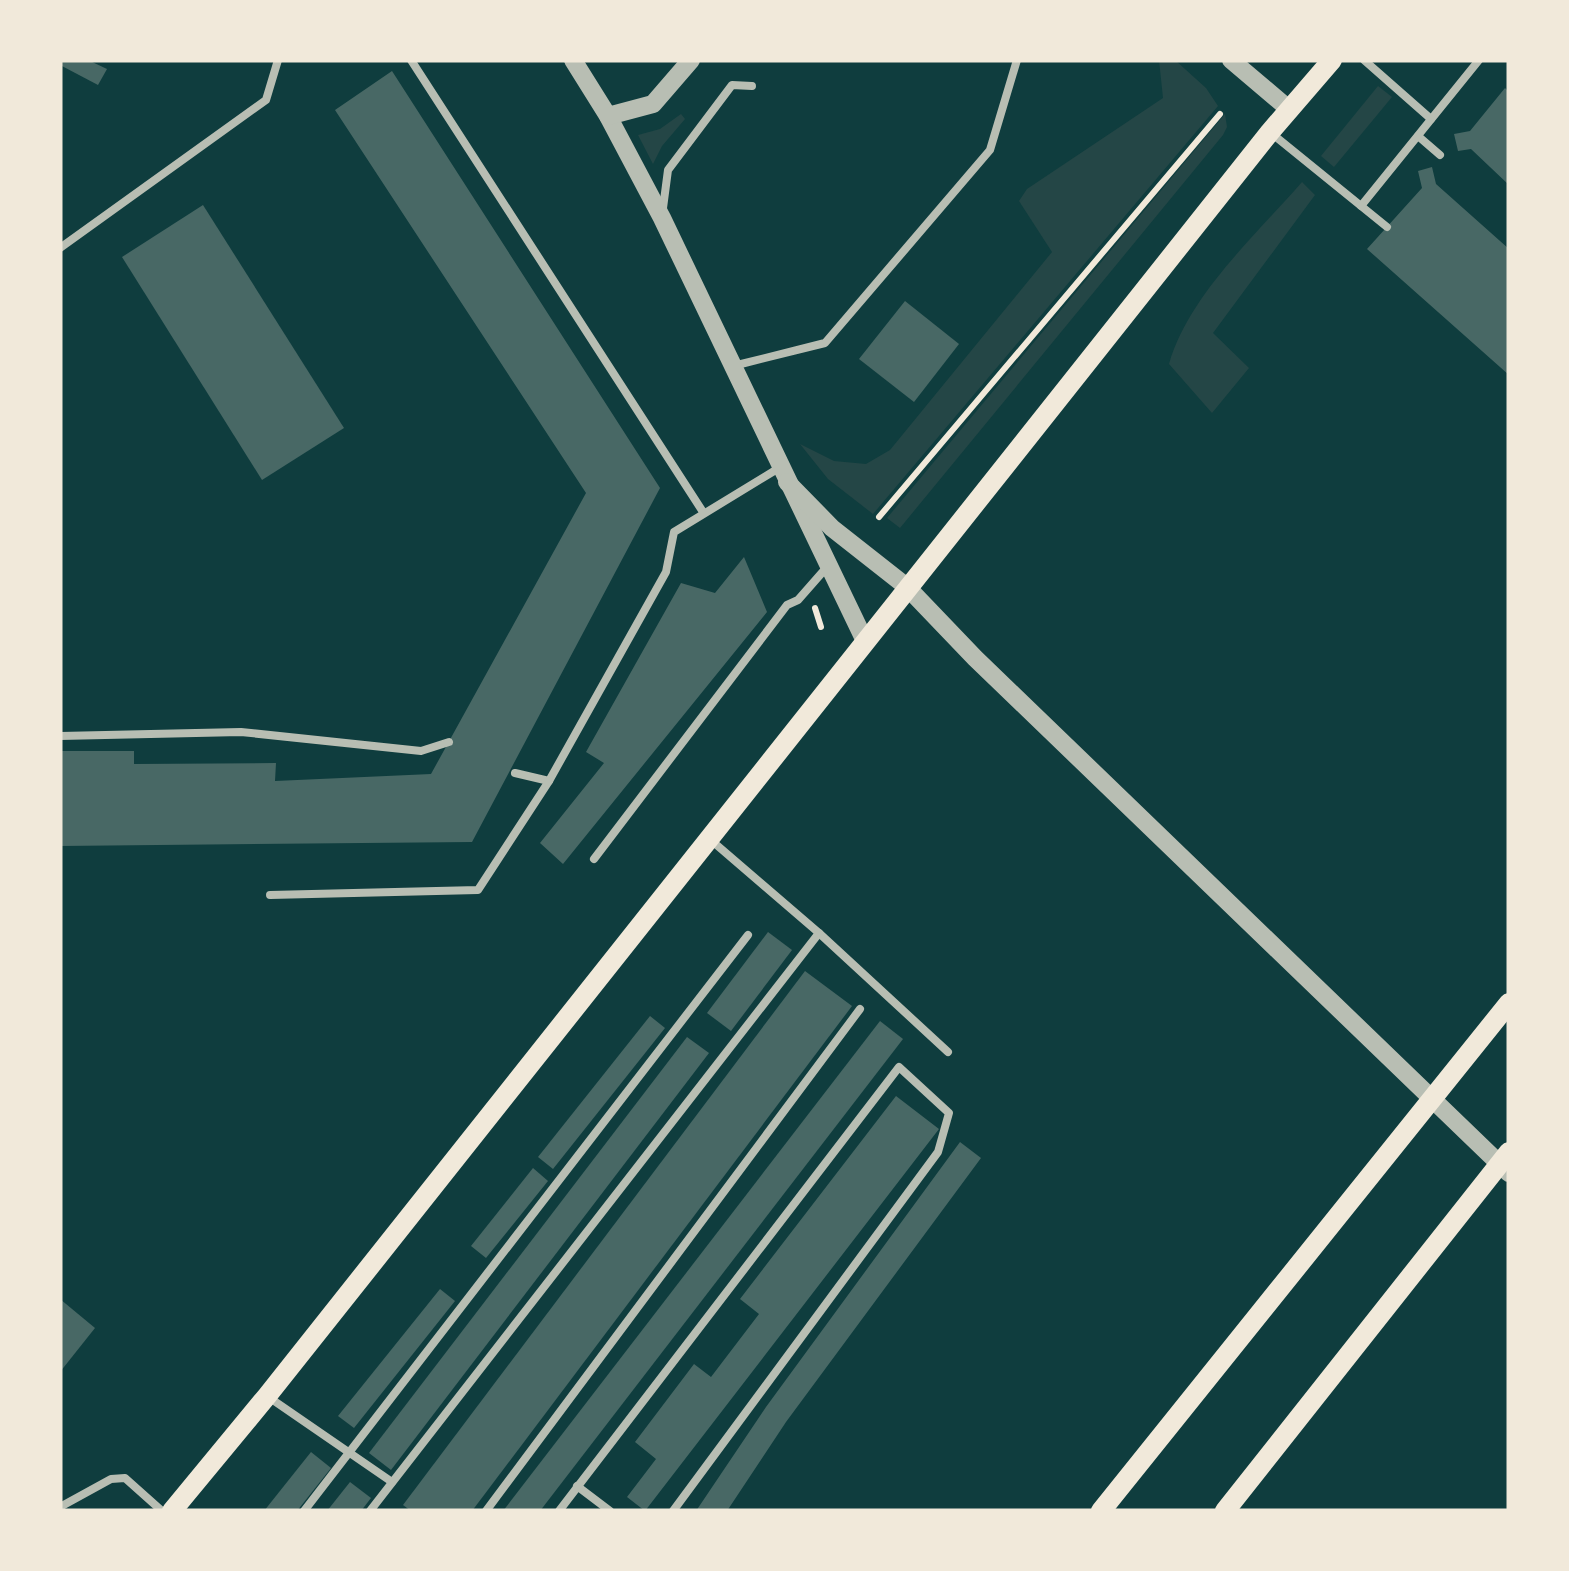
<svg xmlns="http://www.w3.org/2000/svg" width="1569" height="1571" viewBox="0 0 1569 1571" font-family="'Nunito Sans',sans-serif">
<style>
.green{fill:#244646}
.building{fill:#486865}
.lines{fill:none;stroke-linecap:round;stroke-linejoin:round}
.path{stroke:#f1e9da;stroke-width:6}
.service{stroke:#b8beb3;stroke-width:8}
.tertiary{stroke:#b8beb3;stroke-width:18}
.secondary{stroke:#f1e9da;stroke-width:20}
</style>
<rect width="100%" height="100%" fill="#0f3d3e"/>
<g class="green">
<polygon points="1159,60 1175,60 1206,88 1218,106 873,514 828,479 800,444 834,461 866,464 890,450 1052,252 1019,201 1027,189 1163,98"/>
<polygon points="1378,86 1392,97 1334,167 1321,156"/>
<polygon points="681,114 685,119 662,146 653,164 638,135 660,129"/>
<polygon points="1225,114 1227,127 1223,135 900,528 887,518"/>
<path d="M1302 182 1315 195 1213 333 1249 368 1212 413 1169 364C1189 295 1255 236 1302 182Z"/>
</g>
<g class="building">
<polygon points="60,60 88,60 107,69 98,85 60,65"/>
<polygon points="392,71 660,488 472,842 60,846 60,751 134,751 134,764 276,763 275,781 431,774 586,493 335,110"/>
<polygon points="1505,88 1509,92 1509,185 1471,149 1458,151 1454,134 1470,131"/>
<polygon points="1432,167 1436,184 1509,249 1509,375 1367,249 1422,188 1418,171"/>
<polygon points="203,205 344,428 262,480 122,257"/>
<polygon points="905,301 959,344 914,402 859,359"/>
<polygon points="744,557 767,612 563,864 540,843 604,763 586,752 681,583 715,593"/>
<polygon points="768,932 792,950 731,1031 707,1013"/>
<polygon points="805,971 852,1006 472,1511 411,1511 403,1505"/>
<polygon points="650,1016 665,1028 553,1169 538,1157"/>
<polygon points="880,1021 903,1039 540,1511 503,1511"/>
<polygon points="687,1037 709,1053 391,1470 369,1453"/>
<polygon points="896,1096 939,1129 645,1511 627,1497 656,1459 635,1442 694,1364 711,1377 759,1314 740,1299"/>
<polygon points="960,1142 981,1158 786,1422 727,1511 696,1511 766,1407"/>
<polygon points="533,1168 548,1181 486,1258 471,1246"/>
<polygon points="440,1289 455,1301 354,1428 338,1416"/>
<polygon points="60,1299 95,1328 60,1372"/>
<polygon points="311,1452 331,1468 297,1511 264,1511"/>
<polygon points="350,1482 371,1498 361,1511 327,1511"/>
</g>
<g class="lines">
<g class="path">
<polyline points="879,517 1220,114"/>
<polyline points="815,608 821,627"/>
</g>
<g class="service">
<polyline points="411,60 703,512"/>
<polyline points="1364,60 1431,119"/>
<polyline points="1270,132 1387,227"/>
<polyline points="1418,136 1440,155"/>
<polyline points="1361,206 1479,60"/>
<polyline points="663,208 668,170 732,85 752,86"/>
<polyline points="60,248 266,100 278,60"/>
<polyline points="733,366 825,343 990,150 1017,60"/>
<polyline points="60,736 241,732 421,751 449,742"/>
<polyline points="515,773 549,781 666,572 674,532 779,468"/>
<polyline points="712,841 819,933 948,1052"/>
<polyline points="594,859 787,605 798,600 827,567"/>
<polyline points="270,895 478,890 549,781"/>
<polyline points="267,1396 392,1482"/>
<polyline points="577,1486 610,1511"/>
<polyline points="60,1507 111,1479 125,1478 162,1511"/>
<polyline points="304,1511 748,935"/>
<polyline points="370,1511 819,933"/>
<polyline points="486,1511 860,1009"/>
<polyline points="559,1511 899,1067 949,1113 938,1152 673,1511"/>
</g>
<g class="tertiary">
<polyline points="573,60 608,116 662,218 865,641"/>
<polyline points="1231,60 1290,110"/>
<polyline points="608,116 653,104 691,60"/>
<polyline points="787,482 832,528 907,587 975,658 1509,1173"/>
</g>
<g class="secondary">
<polyline points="172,1511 267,1396 1270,132 1332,60"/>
<polyline points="1101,1511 1509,1003"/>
<polyline points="1225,1511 1509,1152"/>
</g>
</g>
<rect width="1569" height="1571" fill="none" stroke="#f1e9da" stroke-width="125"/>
</svg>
